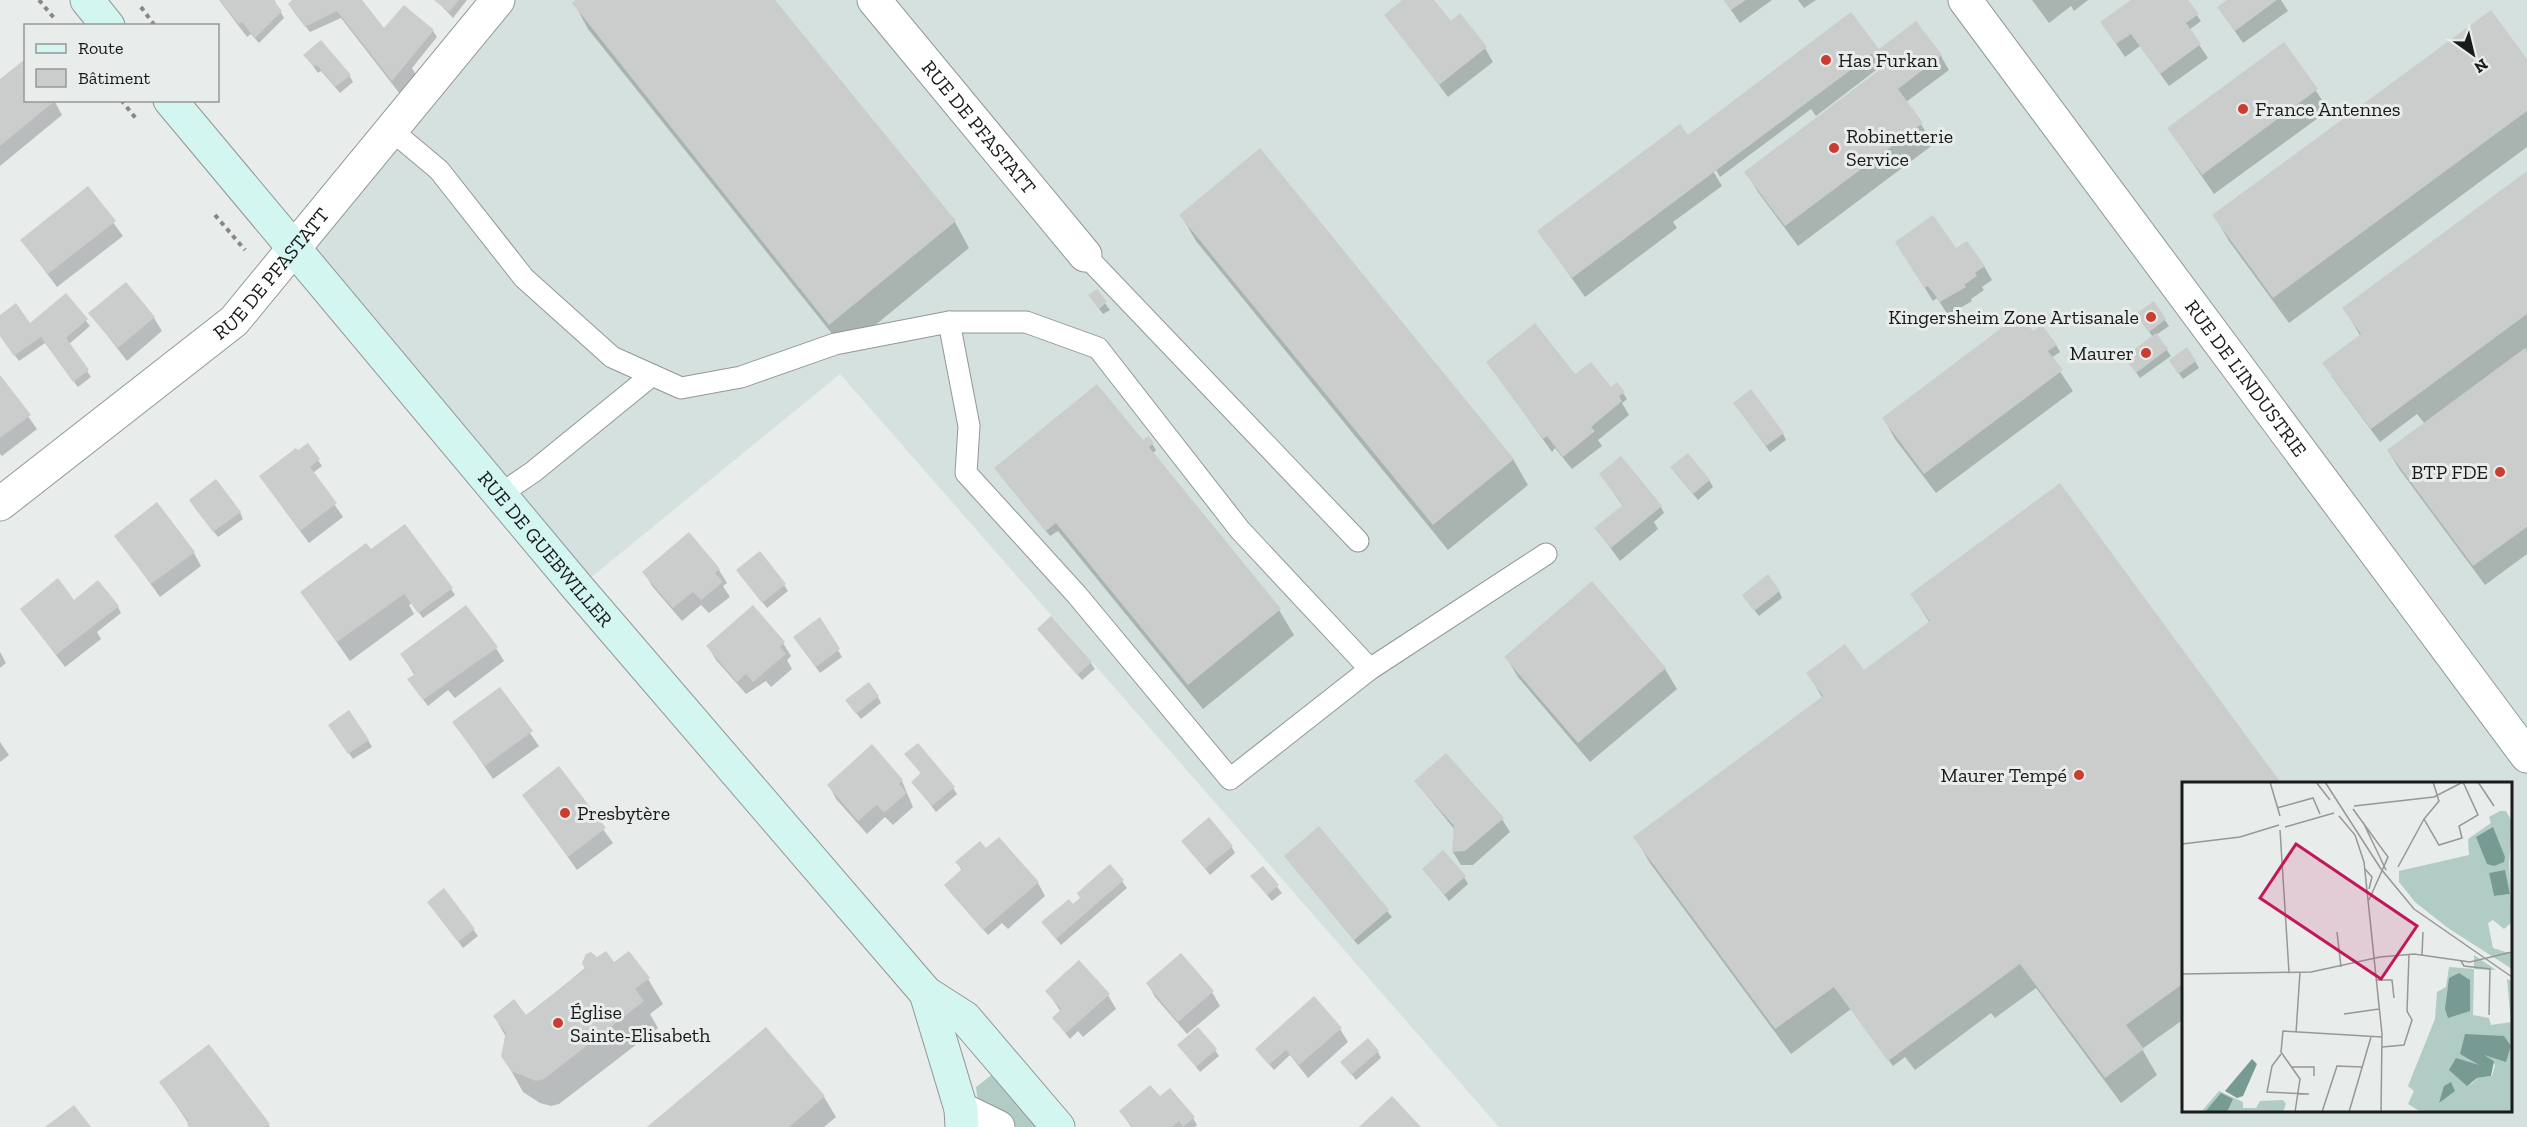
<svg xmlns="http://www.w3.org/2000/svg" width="2527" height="1127" viewBox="0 0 2527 1127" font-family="'Zilla Slab',serif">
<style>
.built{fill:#d4e1de;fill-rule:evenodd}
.green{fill:#b1cbc5}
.shadow{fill:#0003}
.building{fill:#cacdcc}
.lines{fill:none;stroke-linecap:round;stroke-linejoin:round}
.lane-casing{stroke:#939796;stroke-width:23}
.street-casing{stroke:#939796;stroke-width:35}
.secondary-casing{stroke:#939796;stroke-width:35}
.path{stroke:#868888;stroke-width:4;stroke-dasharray:4.5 4.5;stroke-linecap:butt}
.lane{stroke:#fff;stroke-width:21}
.street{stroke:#fff;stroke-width:33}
.secondary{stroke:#d4f6f0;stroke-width:33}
.poi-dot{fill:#ca3d30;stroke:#e8eceb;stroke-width:2}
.labels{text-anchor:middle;stroke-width:6;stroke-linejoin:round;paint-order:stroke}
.poi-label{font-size:20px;fill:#191a1a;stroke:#e8eceb;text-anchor:start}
.street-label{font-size:20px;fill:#191a1a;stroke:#e8eceb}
.inset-road{fill:none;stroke:#959897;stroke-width:1.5}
.view{fill:#c2185b;fill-opacity:0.15;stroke:#c2185b;stroke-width:3}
.inset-edge{fill:none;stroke:#191a1a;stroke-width:3}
</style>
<rect width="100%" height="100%" fill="#e8eceb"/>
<path class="built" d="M498 0H2527V1127H1499L840 374 578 588 292 250ZM2184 784H2510V1110H2184Z"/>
<polygon class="green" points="993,1074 1040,1127 981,1127 976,1087"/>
<g class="shadow">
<polygon points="219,0 274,0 284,18 259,43 251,34 247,37"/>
<polygon points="294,0 360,0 388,36 433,31 437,37 412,68 416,75 400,94 341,18 310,32 293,11"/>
<polygon points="467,0 453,18 437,1 438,0"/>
<polygon points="578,0 773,0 955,222 969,248 845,350 588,29 574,3"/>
<polygon points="1405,0 1432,0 1450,23 1485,48 1493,62 1448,97 1386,15"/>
<polygon points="1724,0 1772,0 1740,23"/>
<polygon points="1798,0 1816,0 1804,8"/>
<polygon points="2032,0 2088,0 2074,11 2071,6 2049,23"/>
<polygon points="2134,0 2186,0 2201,21 2189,30 2208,58 2169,86 2140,46 2125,57 2102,23"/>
<polygon points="2230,0 2281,0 2288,11 2243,43 2219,8"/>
<polygon points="1851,14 1879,51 1916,23 1941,56 1949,70 1906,102 1934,144 1798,246 1758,192 1746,172 1883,70 1880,67 1816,116 1811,109 1720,177 1713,164 1710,166 1722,186 1673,222 1677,228 1585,297 1539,232 1692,143"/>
<polygon points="2284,44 2329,110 2214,194 2169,129"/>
<polygon points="305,55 349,75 353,82 340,93 321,71 318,73"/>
<polygon points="2527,61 2527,147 2289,323 2229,241 2214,215"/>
<polygon points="23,63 26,100 54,100 62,115 0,166 0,81"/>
<polygon points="2527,173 2527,554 2485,585 2400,470 2388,451 2425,424 2417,414 2380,442 2332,377 2361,337 2344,308"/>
<polygon points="88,188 123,236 57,287 22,240"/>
<polygon points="1181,215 1513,459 1528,485 1448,550 1196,241"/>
<polygon points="1956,250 1984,266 1992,280 1982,287 1984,290 1971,299 1972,301 1948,315 1937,298 1933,301 1905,256"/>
<polygon points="1096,291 1110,310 1103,314 1094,302"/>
<polygon points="66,295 90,326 69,344 91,377 78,387 45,343 19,361 0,335 0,317 30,325"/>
<polygon points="2153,303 2169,326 2156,335 2171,356 2140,378 2130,364 2153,337 2141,321"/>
<polygon points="90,313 154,318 162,331 127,361"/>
<polygon points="2037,339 2056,345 2060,352 2051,358 2073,391 1936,493 1895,439 1884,419"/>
<polygon points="2195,361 2199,368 2183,379 2174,367"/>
<polygon points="1488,363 1575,376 1616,395 1623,393 1627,399 1622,403 1629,415 1598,440 1602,446 1572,469 1555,448 1552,452"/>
<polygon points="0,377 37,429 2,456 0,454"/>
<polygon points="1739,410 1783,434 1786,440 1770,452"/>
<polygon points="1143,442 1152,444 1156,450 1152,454 1279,610 1294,635 1203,709 1058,531 1050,536 1000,475"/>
<polygon points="298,452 318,460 322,466 313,473 343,517 309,543 283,508"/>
<polygon points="1676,474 1709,480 1713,487 1698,500"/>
<polygon points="1601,475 1661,507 1664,513 1654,522 1658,529 1620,561 1596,528 1623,506"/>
<polygon points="2060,485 2280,784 2184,784 2184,1019 2142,1049 2157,1075 2121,1103 2036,988 1995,1018 1991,1013 1915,1070 1905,1057 1893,1066 1851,1009 1791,1054 1650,863 1635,837 1823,699 1808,673 1864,672 1930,623 1912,595"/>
<polygon points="194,507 240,512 243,519 218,537"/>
<polygon points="116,536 194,553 201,566 160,597"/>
<polygon points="370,551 451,589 455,595 423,618 412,603 409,605 414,614 350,661 302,593"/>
<polygon points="719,570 727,583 723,586 730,597 709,613 701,605 682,621 652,586 644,572"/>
<polygon points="742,577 784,585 788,591 767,608"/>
<polygon points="1592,584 1665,669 1677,689 1590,762 1518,677 1506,657"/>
<polygon points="1779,591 1782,598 1759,616 1748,602"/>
<polygon points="74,602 118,607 121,613 97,632 101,639 65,667 21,609"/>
<polygon points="820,619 842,657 820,673 799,644"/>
<polygon points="1039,629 1091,663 1095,669 1082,680"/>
<polygon points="783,643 791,656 787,660 792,669 771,687 766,681 746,694 716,660 708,646"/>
<polygon points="496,648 504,661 455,698 448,690 428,706 413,686 415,676 402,655"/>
<polygon points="0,652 6,663 0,668"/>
<polygon points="499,689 539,746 493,779 454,722"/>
<polygon points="878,697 881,703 861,719 851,707"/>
<polygon points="333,731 368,740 372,747 353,759"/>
<polygon points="0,742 9,755 0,762"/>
<polygon points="906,754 953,788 957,794 936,812 913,782 922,775"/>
<polygon points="559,769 613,843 577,870 524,795"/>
<polygon points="902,781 913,807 893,825 885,817 867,834 836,799 829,785"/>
<polygon points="1420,787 1502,819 1510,832 1473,865 1461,865 1453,852 1455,830"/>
<polygon points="1319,829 1392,917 1358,945 1286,857"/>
<polygon points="1183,841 1231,846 1235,853 1210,875"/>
<polygon points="985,850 1038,883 1045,896 1008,929 1002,923 988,935 950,892 962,871 957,862"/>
<polygon points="1110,866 1127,888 1061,945 1047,928 1073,906"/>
<polygon points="1262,868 1282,893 1272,901 1256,882"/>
<polygon points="1424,869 1464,877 1468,884 1449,901"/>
<polygon points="444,890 478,936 463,948 433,908"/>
<polygon points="597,958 648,979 663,1004 650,1014 658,1028 559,1104 551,1106 540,1103 523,1092 503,1056 505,1035 494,1016 526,1017"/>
<polygon points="1148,984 1212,992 1220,1006 1187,1034 1155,997"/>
<polygon points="1047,991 1108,995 1116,1009 1083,1037 1078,1031 1070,1039 1058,1024 1061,1012"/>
<polygon points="766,1029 824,1097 836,1117 824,1127 649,1127"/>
<polygon points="1340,1029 1348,1042 1308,1078 1290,1055 1274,1070 1261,1055"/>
<polygon points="1179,1045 1215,1050 1219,1056 1200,1072"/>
<polygon points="1378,1052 1381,1058 1356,1080 1342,1062"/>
<polygon points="161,1083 268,1125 270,1127 191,1127"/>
<polygon points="1170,1090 1193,1118 1197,1125 1195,1127 1131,1127 1121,1111 1160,1098"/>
</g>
<g class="building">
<polygon points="219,0 273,0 282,11 255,38 242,22 239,24"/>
<polygon points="292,0 362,0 384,28 404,5 434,30 392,81 337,11 305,27 288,4"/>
<polygon points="434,0 459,0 449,12"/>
<polygon points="575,0 775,0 956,221 829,325 572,3"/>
<polygon points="1402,0 1434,0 1451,21 1460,13 1487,47 1439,85 1384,15"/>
<polygon points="1724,0 1746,0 1731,10"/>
<polygon points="2131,0 2188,0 2199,14 2186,23 2201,44 2160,74 2131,34 2116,44 2100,22"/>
<polygon points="2227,0 2277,0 2235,31 2217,7"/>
<polygon points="2491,10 2527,59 2527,111 2273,298 2212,215"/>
<polygon points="1851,12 1879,49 1916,21 1942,55 1898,89 1923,123 1785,226 1744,172 1882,68 1872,54 1572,278 1537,231 1680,124 1688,135"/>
<polygon points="321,40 351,75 335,87 317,65 314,67 303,55"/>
<polygon points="2284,42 2318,89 2202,175 2167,128"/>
<polygon points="24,60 26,100 56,100 0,146 0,79"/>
<polygon points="1260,148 1514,459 1433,525 1179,215"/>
<polygon points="2527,171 2527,314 2371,429 2322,363 2361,334 2342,308"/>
<polygon points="88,186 116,221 48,274 20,240"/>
<polygon points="1933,215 1956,248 1967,241 1985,266 1975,273 1977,276 1964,285 1966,287 1940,302 1928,286 1924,288 1895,242"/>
<polygon points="126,282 155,317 118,348 88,313"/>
<polygon points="1097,289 1107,302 1099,309 1088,295"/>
<polygon points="66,293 88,319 66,338 89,370 73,382 41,337 14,356 0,336 0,315 16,303 30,323"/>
<polygon points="2154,301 2166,319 2149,332 2136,314"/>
<polygon points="2020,314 2033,331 2042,325 2057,345 2048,351 2063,370 1924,474 1882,418"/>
<polygon points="1535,323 1575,374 1591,362 1611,387 1617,382 1625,392 1619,396 1622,401 1591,427 1595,431 1563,457 1547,436 1543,439 1486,362"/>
<polygon points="2156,333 2168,349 2136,373 2124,357"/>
<polygon points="2187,347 2196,361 2178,374 2169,360"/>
<polygon points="2525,348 2527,351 2527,527 2473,566 2387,450"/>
<polygon points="0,375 31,415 0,438"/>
<polygon points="1097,384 1143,440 1148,436 1154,443 1149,447 1281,609 1188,685 1056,523 1046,531 994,468"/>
<polygon points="1751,389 1784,433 1766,446 1733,403"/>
<polygon points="308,443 320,459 310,467 337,503 300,531 259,476 296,448 298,450"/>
<polygon points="1688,453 1710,480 1693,494 1670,467"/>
<polygon points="1621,456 1662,506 1611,548 1594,528 1623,505 1599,474"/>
<polygon points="216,479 241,512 213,532 189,500"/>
<polygon points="2060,483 2281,783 2184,784 2184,983 2126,1025 2144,1049 2105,1078 2020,964 1888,1061 1834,987 1775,1029 1633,837 1823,696 1806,673 1845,644 1864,670 1930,621 1910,594"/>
<polygon points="157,502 195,552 151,584 114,536"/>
<polygon points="405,524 453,588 418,613 404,594 337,642 300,592 366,543 371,549"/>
<polygon points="689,532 720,569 715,573 723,582 701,600 693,592 673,608 642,572"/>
<polygon points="760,551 786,584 762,603 736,570"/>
<polygon points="1768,574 1780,591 1754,611 1742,595"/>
<polygon points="58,578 74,600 98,580 119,606 56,655 20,609"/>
<polygon points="1592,581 1666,668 1578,743 1504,657"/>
<polygon points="466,605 498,647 423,700 407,679 415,674 400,654"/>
<polygon points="753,605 785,642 780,647 786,654 753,682 746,674 737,682 706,646"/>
<polygon points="1051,616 1092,662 1077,675 1037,629"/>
<polygon points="820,617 840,649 816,667 793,637"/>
<polygon points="869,682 879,696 856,714 845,700"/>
<polygon points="500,687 533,731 485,766 452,722"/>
<polygon points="349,710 369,740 348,754 328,725"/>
<polygon points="918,743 955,787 932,806 911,782 921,773 904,754"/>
<polygon points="872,744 903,780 899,784 907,793 884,813 877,805 858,821 827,785"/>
<polygon points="1446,753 1504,818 1465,851 1452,852 1454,826 1414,781"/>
<polygon points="559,766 606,828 568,857 522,795"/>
<polygon points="1209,817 1233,846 1205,869 1181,841"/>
<polygon points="1319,826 1389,910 1354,940 1284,856"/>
<polygon points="999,837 1039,882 983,930 944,885 962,869 955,862 980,841 986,848"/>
<polygon points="1443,850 1466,876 1444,895 1422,869"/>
<polygon points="1110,864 1124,880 1056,939 1041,922 1069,899 1073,904 1080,898 1077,893"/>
<polygon points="1263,866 1279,885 1267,895 1250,876"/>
<polygon points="444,888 475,929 458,942 427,902"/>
<polygon points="606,951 614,962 629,951 650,978 635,989 644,1001 544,1079 536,1081 511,1071 501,1056 506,1033 493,1016 514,999 526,1015 585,969 582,963 586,954 591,952 597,957"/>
<polygon points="1181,953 1214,991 1178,1022 1146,983"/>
<polygon points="1079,960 1110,994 1066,1033 1052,1018 1061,1009 1045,991"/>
<polygon points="1314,996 1342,1028 1299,1065 1286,1050 1269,1065 1255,1049"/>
<polygon points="766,1027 825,1096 789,1127 647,1127"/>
<polygon points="1198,1027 1217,1049 1196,1067 1177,1045"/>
<polygon points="1368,1038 1379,1051 1351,1075 1340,1062"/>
<polygon points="209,1044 270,1124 265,1127 189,1127 187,1124 189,1122 159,1082"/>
<polygon points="1150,1085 1160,1096 1170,1088 1195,1117 1183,1127 1179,1121 1172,1127 1132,1127 1119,1111"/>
<polygon points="1392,1096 1421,1127 1359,1127"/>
<polygon points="74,1105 91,1127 45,1127"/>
</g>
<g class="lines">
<defs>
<g id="lane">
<polyline points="390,129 439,170 524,278 612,357 681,388 741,377 835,344 949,322 1026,322 1098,348 1240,530 1370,669 1546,554"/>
<polyline points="1085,255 1358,541"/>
<polyline points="949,322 969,426 966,473 1077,595 1230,779 1370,669"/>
<polyline points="499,495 533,472 652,375"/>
</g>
<g id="street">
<path id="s1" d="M874 0 1085 255"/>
<path id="s2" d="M1965 0 2527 756"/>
<path id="s3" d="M0 504 234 321 498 0"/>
<polyline points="961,1109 998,1127"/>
</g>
<g id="secondary">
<polyline points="87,0 108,26"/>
<path id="s4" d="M170 100 578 588 926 993 965 1018 1058 1127"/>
<polyline points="926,993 961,1109 962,1127"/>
</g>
</defs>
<use href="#lane" class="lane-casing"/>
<use href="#street" class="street-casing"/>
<use href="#secondary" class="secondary-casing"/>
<g class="path">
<polyline points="39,0 54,18"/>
<polyline points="141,7 155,26"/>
<polyline points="121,100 138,121"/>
<polyline points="215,215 245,250"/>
</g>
<use href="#lane" class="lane"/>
<use href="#street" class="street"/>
<use href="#secondary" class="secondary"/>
</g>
<g class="poi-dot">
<circle cx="1826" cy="60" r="6"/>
<circle cx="2243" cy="109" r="6"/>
<circle cx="1834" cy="148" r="6"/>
<circle cx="2151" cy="317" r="6"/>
<circle cx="2146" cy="353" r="6"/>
<circle cx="2500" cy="472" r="6"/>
<circle cx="2079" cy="775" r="6"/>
<circle cx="565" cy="813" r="6"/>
<circle cx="558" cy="1023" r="6"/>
</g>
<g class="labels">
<g class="poi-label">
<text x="1838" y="67">Has Furkan</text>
<text x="2255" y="116">France Antennes</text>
<text x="1846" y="143">Robinetterie<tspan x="1846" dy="23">Service</tspan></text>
<text x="2139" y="324" text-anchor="end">Kingersheim Zone Artisanale</text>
<text x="2134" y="360" text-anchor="end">Maurer</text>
<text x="2488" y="479" text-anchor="end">BTP FDE</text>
<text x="2067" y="782" text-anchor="end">Maurer Tempé</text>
<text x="577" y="820">Presbytère</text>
<text x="570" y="1019">Église<tspan x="570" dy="23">Sainte-Elisabeth</tspan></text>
</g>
<g class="street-label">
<text dy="7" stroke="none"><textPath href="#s1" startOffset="165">RUE DE PFASTATT</textPath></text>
<text dy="7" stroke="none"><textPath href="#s3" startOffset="357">RUE DE PFASTATT</textPath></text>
<text dy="7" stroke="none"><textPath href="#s2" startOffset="471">RUE DE L'INDUSTRIE</textPath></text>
<text dy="7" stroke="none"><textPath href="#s4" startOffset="585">RUE DE GUEBWILLER</textPath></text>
</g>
</g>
<g transform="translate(2182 782)">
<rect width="330" height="330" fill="#e8eceb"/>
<path d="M318 29H324L330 40 327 82 330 140 322 147 311 138 306 141 311 166 330 172V187L266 146 233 120 217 100V89L287 73 286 57 309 41 307 35ZM323 89 328 112 312 114 307 91ZM292 173 314 188 292 187 291 233 307 236 309 243 329 240 325 197 330 199V330H239L226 322 232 309 226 304 253 237 255 210 264 205 267 185 292 187ZM329 264 324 279 302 273 313 283 310 294 295 296 288 303 298 282 278 272ZM37 309 61 320V326H74L78 319 101 318 104 322 101 330H19Z" fill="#b1cbc5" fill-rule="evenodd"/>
<path d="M311 45 323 75 322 80 312 84 305 82 294 55ZM323 88 328 112 312 114 307 91ZM277 191 288 198V229L266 236 263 227 267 196ZM283 252 322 254 329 264 324 280 302 273 312 279 309 294 295 296 285 304 267 288 274 276 297 283 278 272ZM70 277 75 282 61 314 55 316 43 309ZM269 300 273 309 257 321 262 304ZM39 311 51 317 45 330H23Z" fill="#779b93"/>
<path class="inset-road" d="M88 0 98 34M134 0 148 18M143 0 199 87 232 127 330 195M251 0 257 19 242 37 257 63 280 56 277 44 296 33 281 0M296 0 312 24M172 24 252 15 281 0M95 26 131 16 138 32M171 27 206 75 187 118M157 34 173 53 182 80 200 252 199 330M181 40 204 88M103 45 152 31M98 48 107 190M0 62 58 55 97 43M216 85 242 37M183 87 190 95 187 107M155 150 159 185M240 173 241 150M279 179 282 184 308 187 307 233M0 192 129 190 198 175 232 172 288 180 330 170M195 198H210L212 216M162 232 197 227M114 251 118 190M200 265 222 263 230 238 225 229 227 173M99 272 90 284 85 310 127 312M110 285H132V294M113 330 118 297 99 270 101 249 200 255M140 330 155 284 180 285M167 330 189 255"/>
<path class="view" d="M114 62 235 144 199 197 78 116Z"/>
<rect width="330" height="330" class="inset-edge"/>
</g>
<rect x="24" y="24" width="195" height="78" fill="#e8eceb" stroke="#959897" stroke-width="1.5"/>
<rect x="36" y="44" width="30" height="9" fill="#d4f6f0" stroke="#959897" stroke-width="1.5"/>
<text x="78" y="54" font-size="18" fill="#191a1a">Route</text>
<rect x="36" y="69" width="30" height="18" fill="#cacdcc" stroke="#959897" stroke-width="1.5"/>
<text x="78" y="84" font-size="18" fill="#191a1a">Bâtiment</text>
<g transform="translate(2473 54) rotate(146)" stroke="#e8eceb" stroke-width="4.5" paint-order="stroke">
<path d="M0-4.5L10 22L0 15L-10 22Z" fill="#191a1a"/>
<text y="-9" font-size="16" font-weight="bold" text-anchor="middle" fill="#191a1a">N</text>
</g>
</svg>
